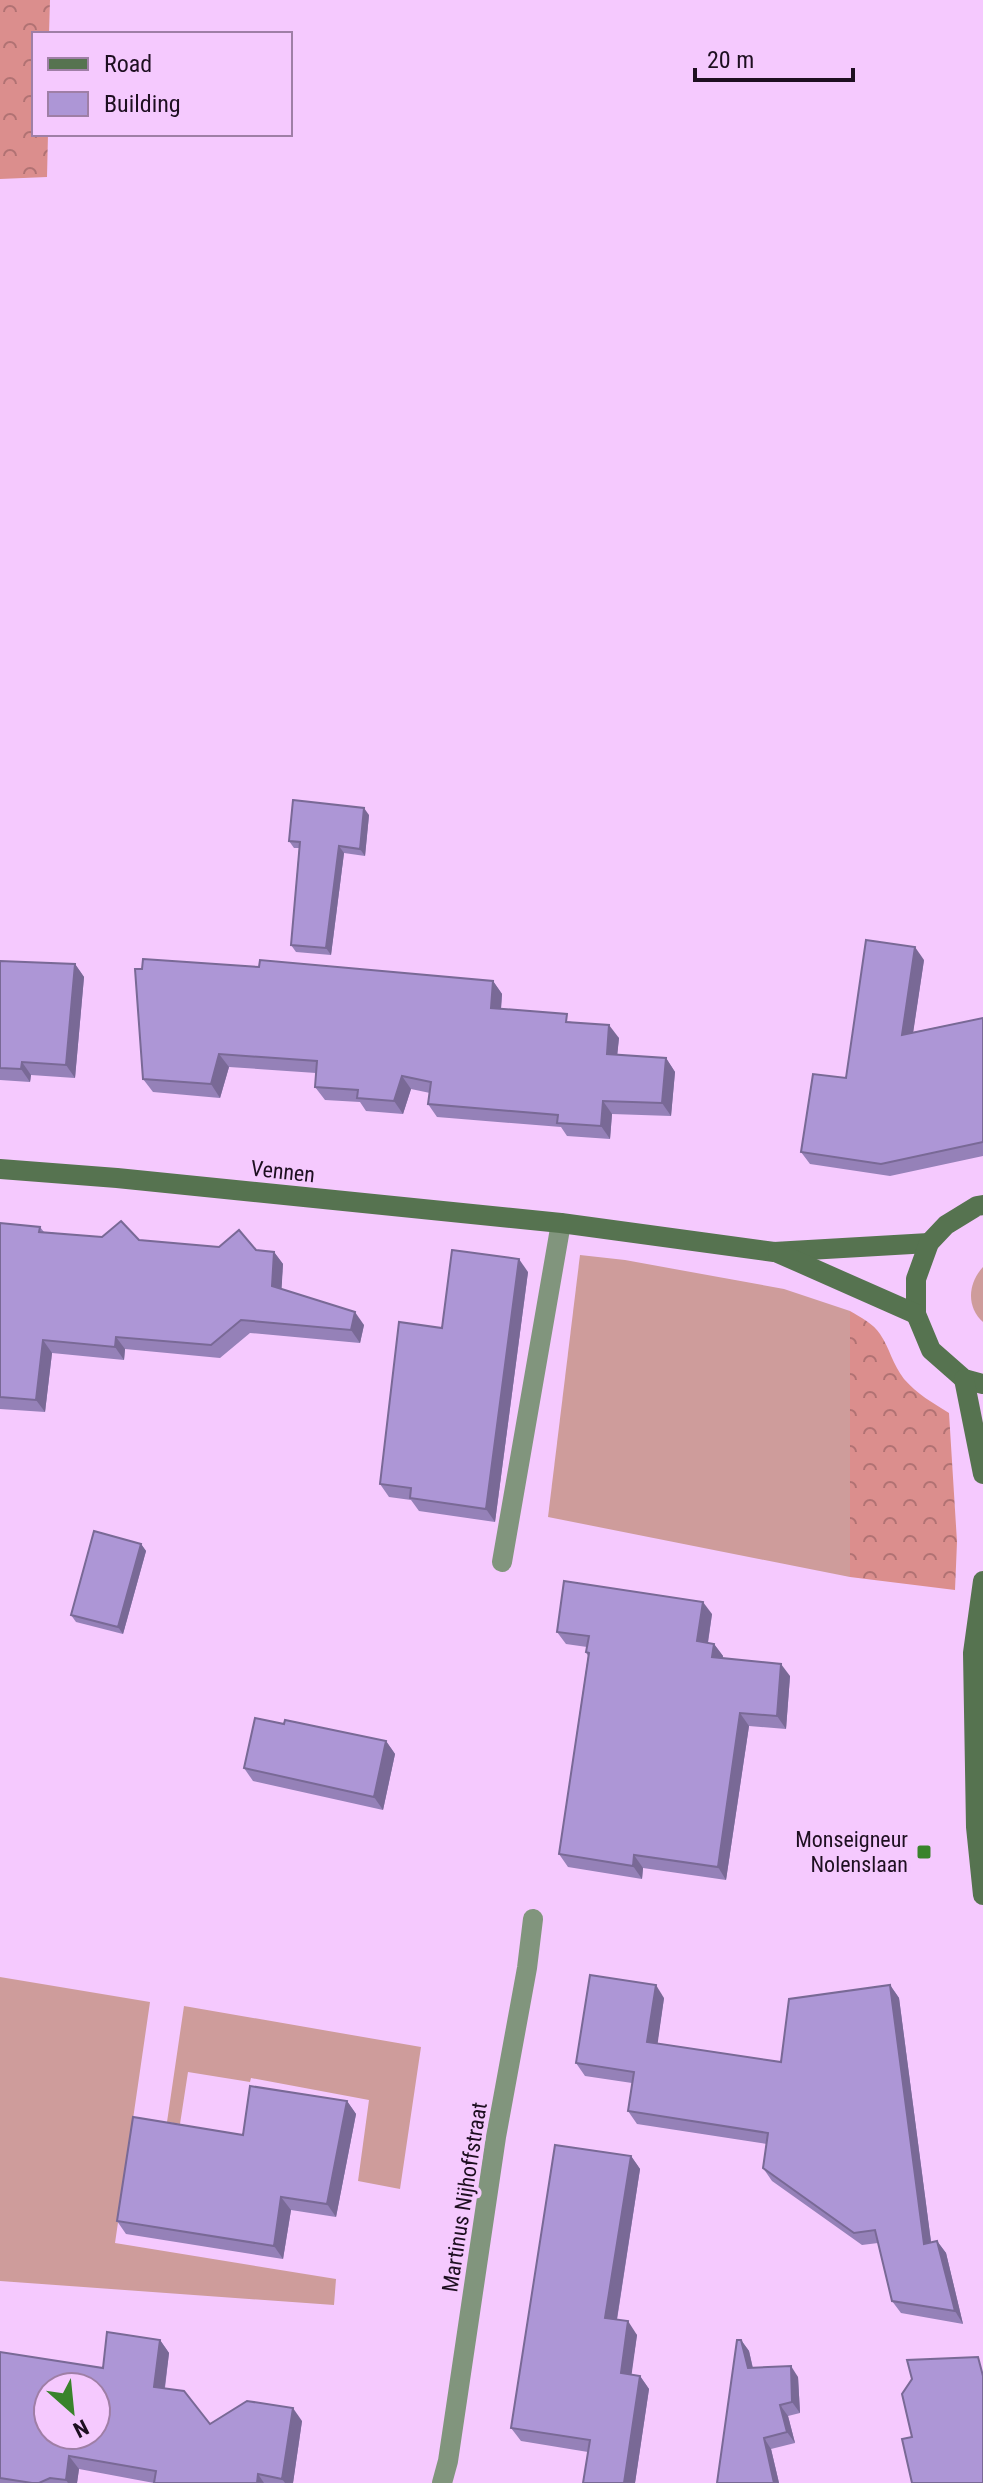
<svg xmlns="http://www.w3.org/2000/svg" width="983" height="2483" viewBox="0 0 983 2483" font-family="'Roboto Condensed',sans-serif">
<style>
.grass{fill:#ce9c9b}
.forest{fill:url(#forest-crowns)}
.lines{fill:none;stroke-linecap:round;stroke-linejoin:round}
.street{stroke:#81957d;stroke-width:20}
.secondary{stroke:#567350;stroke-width:20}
.wall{fill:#9581b8}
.shaded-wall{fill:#796996}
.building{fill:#ad96d6;stroke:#796996;stroke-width:2;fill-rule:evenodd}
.poi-dot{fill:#39832b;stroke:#f5c9fe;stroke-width:3}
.labels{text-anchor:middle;stroke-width:8;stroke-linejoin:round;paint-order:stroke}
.street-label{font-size:22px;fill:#1e0f21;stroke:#f5c9fe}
.poi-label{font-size:22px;fill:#1e0f21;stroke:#f5c9fe;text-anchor:end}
</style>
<defs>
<pattern id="forest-crowns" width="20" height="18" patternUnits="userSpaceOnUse" patternTransform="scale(2)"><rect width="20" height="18" fill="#db8e8d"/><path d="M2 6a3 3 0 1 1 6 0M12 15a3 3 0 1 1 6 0" fill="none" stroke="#b17273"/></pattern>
</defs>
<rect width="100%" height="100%" fill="#f5c9fe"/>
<g class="grass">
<polygon points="580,1255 625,1260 784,1289 850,1311 850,1577 548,1517"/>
<path d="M983 1267V1322C966 1307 968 1283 983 1267Z"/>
<polygon points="0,1977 150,2002 115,2243 336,2279 334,2305 0,2281"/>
<polygon points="184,2006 421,2047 400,2189 358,2181 369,2100 251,2078 250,2082 188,2072 180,2124 167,2122"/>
</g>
<g class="forest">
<polygon points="0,0 50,0 49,34 34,34 34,134 48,134 47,177 0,179"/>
<path d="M850 1311C860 1317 874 1324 880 1334 890 1349 892 1363 904 1379 917 1394 933 1403 949 1413L957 1542 955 1590 850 1577Z"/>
</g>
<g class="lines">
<g class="street">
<polyline points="502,1562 561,1223"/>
<polyline points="442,2483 448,2461 496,2137 527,1968 533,1919"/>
</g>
<g class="secondary">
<polyline points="0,1169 117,1178 561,1223 774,1252 929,1243"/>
<polyline points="983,1205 977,1206 946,1225 929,1243 916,1279 916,1314 931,1350 964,1379 983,1384"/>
<polyline points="778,1253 916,1314"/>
<polyline points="964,1379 983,1474"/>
<polyline points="983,1581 973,1653 976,1827 983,1895"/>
</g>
</g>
<g class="wall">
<polygon points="369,815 365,856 344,853 331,955 296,952 291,945 299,848 294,848 289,841"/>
<polygon points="924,960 913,1032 983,1018 983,1156 890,1176 810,1164 801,1152 846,1078"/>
<polygon points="0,961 75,964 84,977 75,1078 31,1075 30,1082 0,1080"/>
<polygon points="135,969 493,981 502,994 501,1009 572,1022 619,1038 617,1055 666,1058 675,1072 671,1116 612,1114 610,1139 567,1136 561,1127 437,1117 428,1104 430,1093 411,1089 403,1114 366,1111 360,1102 325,1100 315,1087 316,1073 229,1067 220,1098 153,1092 143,1079"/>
<polygon points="0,1223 40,1227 44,1232 274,1252 283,1264 281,1289 364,1325 360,1343 250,1333 220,1358 125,1349 124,1360 52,1353 45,1412 0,1409"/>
<polygon points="528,1272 495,1522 419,1511 411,1500 389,1497 380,1484 442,1328"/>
<polygon points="141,1544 146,1551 123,1634 76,1622 71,1615"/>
<polygon points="712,1614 708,1643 714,1644 723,1656 722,1658 790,1676 786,1729 749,1726 726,1880 643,1868 642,1879 568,1867 559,1854 588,1656 586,1652 587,1647 566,1644 557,1632"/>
<polygon points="386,1741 395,1754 383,1810 253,1781 244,1768"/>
<polygon points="890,1985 899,1998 931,2242 937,2241 946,2253 963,2324 901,2313 892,2301 878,2243 862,2245 772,2181 763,2168 767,2144 637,2124 628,2111 632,2083 585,2076 576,2063 664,1998 657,2044 781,2062"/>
<polygon points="347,2101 356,2114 336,2217 291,2210 283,2259 126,2234 117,2221 243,2135"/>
<polygon points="631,2156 640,2169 617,2320 637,2335 631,2374 640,2376 649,2389 635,2483 583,2483 588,2452 521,2441 511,2428"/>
<polygon points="160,2340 169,2353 165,2388 210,2424 302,2421 293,2483 154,2483 79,2469 77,2483 0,2483 0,2352 103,2368"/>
<polygon points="741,2340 749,2351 753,2368 798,2377 800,2413 788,2416 795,2443 771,2449 779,2483 717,2483"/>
</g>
<g class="shaded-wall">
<polygon points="364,808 369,815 365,856 360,849"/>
<polygon points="339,846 344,853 331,955 326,948"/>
<polygon points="915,947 924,960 911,1047 902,1035"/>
<polygon points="75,964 84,977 75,1078 66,1065"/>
<polygon points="493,981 502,994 500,1021 491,1008"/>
<polygon points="609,1025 619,1038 616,1067 607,1054"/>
<polygon points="219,1054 229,1067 220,1098 211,1084"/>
<polygon points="666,1058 675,1072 671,1116 662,1103"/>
<polygon points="22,1062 31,1075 30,1082 21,1069"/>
<polygon points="402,1076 411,1089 403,1114 394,1101"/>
<polygon points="603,1101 612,1114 610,1139 601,1126"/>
<polygon points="274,1252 283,1264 281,1299 272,1286"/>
<polygon points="519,1259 528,1272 495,1522 486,1509"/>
<polygon points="355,1312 364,1325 360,1343 351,1330"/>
<polygon points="116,1337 125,1349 124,1360 115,1347"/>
<polygon points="43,1340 52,1353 45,1412 36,1400"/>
<polygon points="141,1544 146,1551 123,1634 118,1627"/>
<polygon points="703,1602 712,1614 706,1654 697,1641"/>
<polygon points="714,1644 723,1656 721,1670 712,1657"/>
<polygon points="781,1664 790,1676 786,1729 777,1716"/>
<polygon points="740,1713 749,1726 726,1880 718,1867"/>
<polygon points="386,1741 395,1754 383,1810 374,1797"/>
<polygon points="634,1855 643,1868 642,1879 633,1866"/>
<polygon points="656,1985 664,1998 656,2055 647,2042"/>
<polygon points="890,1985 899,1998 933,2257 924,2244"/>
<polygon points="347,2101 356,2114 336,2217 327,2204"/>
<polygon points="631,2156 640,2169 615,2331 605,2318"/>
<polygon points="281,2197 291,2210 283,2259 274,2246"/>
<polygon points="937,2241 946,2253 963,2324 955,2311"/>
<polygon points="628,2321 637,2335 630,2386 621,2373"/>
<polygon points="160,2340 169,2353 163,2400 154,2387"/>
<polygon points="741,2340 749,2351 755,2379 748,2368"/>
<polygon points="791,2366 798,2377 800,2413 792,2402"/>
<polygon points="640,2376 649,2389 635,2483 624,2483"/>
<polygon points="780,2405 788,2416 795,2443 787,2432"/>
<polygon points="293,2408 302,2421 293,2483 285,2483 282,2479"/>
<polygon points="764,2438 771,2449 779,2483 774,2483"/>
<polygon points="69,2456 79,2469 77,2483 68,2483 66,2480"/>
<polygon points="258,2474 264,2483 257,2483"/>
</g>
<g class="building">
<polygon points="293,800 364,808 360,849 339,846 326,948 291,945 300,842 289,841"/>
<polygon points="866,940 915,947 902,1035 983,1018 983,1142 881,1164 801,1152 813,1074 846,1078"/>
<polygon points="143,959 259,967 260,960 493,981 491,1008 567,1014 566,1022 609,1025 607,1054 666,1058 662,1103 603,1101 601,1126 557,1123 558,1115 428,1104 431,1082 402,1076 394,1101 357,1098 358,1090 315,1087 317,1061 219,1054 211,1084 143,1079 135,969 142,969"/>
<polygon points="0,961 75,964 66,1065 22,1062 21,1069 0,1068"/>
<polygon points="121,1221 139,1240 219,1247 239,1230 256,1250 274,1252 272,1286 355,1312 351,1330 241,1320 211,1345 116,1337 115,1347 43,1340 36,1400 0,1397 0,1223 40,1227 39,1232 102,1237"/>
<polygon points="452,1250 519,1259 486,1509 410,1498 411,1488 380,1484 399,1322 442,1328"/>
<polygon points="94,1531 141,1544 118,1627 71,1615"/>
<polygon points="564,1581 703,1602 697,1641 714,1644 712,1657 781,1664 777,1716 740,1713 718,1867 634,1855 633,1866 559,1854 589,1653 586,1652 589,1636 557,1632"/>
<polygon points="255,1718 284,1724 285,1720 386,1741 374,1797 244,1768"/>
<polygon points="590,1975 656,1985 647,2042 781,2062 789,1999 890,1985 924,2244 937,2241 955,2311 892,2301 875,2230 854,2233 763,2168 768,2133 628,2111 634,2072 576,2063"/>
<polygon points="250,2086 347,2101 327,2204 281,2197 274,2246 117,2221 133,2117 243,2135"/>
<polygon points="555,2145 631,2156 605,2318 628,2321 621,2373 640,2376 624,2483 583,2483 590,2440 511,2428"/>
<path d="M107 2332 160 2340 154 2387 184 2391 210 2424 247 2401 293 2408 282 2479 258 2474 257 2483H154L156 2471 69 2456 66 2480 50 2478 39 2483H32L0 2478V2352L103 2368ZM48 2387H96V2435H48Z"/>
<polygon points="737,2340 741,2340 748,2368 791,2366 792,2402 780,2405 787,2432 764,2438 774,2483 717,2483"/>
<polygon points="978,2357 983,2376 983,2483 912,2483 902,2439 912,2437 902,2394 912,2379 907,2360"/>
</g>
<rect class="poi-dot" x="916" y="1844" width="16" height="16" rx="4"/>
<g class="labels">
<g class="street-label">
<text transform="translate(283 1171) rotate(6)" y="8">Vennen</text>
<text transform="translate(464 2197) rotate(-81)" y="8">Martinus Nijhoffstraat</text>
</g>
<g class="poi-label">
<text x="908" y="1847">Monseigneur<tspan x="908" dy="25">Nolenslaan</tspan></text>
</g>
</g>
<rect x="32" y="32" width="260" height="104" fill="#f5c9fe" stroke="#9f7fa6" stroke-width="2"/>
<rect x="48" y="58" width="40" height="12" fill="#567350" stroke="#9f7fa6" stroke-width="2"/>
<text x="104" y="72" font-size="24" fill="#1e0f21">Road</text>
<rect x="48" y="92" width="40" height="24" fill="#ad96d6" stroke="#9f7fa6" stroke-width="2"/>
<text x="104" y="112" font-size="24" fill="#1e0f21">Building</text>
<g transform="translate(72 2411) rotate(153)"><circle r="38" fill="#f5c9fe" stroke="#9f7fa6" stroke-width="2"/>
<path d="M0-6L14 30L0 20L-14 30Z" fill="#39832b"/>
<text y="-12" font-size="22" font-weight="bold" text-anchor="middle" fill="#1e0f21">N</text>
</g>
<path d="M695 68v12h158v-12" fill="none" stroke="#1e0f21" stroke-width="4"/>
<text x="707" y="68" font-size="24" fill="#1e0f21" stroke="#f5c9fe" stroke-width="6" paint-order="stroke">20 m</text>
</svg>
